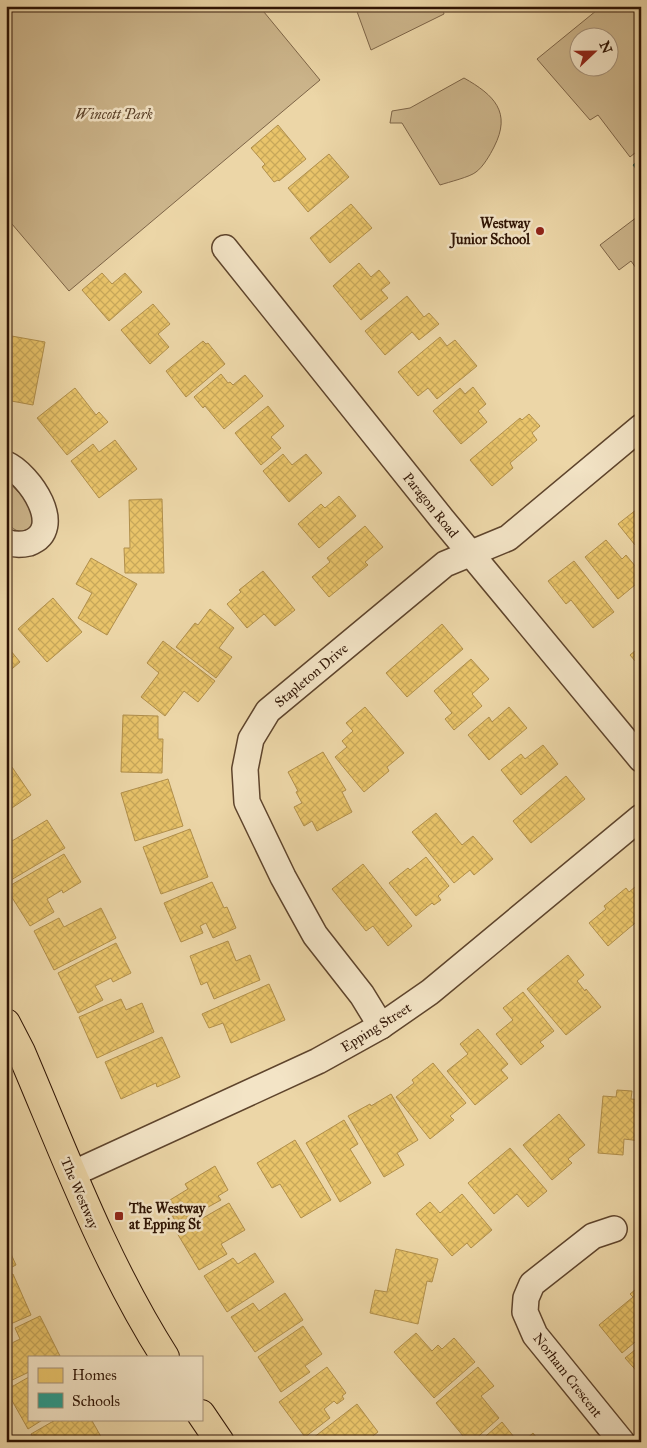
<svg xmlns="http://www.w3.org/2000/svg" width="647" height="1448" viewBox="0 0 647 1448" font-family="'IM FELL Great Primer',serif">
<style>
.park{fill:#ccb58b;stroke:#7d6447;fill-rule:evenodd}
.homes{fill:url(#homes-cross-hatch);stroke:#b18f4b}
.schools{fill:url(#schools-cross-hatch);stroke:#2b7465}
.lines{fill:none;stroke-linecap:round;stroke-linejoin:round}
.minor-casing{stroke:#5e442c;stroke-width:28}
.major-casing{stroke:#2e1303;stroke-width:30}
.minor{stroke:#f3e4c6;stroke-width:25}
.major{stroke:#ecd6a7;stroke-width:28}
.poi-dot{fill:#8f2418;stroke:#f3e4c6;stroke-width:2}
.labels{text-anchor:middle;stroke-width:5;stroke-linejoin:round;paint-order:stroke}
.park-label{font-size:14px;font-style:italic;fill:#5d442c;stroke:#f3e4c6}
.poi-label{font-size:14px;font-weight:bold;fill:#2e1303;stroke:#f3e4c6;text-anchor:end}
.street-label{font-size:14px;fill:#2e1303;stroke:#f3e4c6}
</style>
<defs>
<pattern id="homes-cross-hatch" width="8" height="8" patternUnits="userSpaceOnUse" patternTransform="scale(1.25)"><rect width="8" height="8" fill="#e9c46a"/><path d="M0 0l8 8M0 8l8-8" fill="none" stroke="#c8a85a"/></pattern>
<pattern id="schools-cross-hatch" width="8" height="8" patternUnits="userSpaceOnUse" patternTransform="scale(1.25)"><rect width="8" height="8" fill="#2a9d8f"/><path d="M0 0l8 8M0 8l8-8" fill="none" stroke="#247f73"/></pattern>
</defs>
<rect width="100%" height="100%" fill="#ecd6a7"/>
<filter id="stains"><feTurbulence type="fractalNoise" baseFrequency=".004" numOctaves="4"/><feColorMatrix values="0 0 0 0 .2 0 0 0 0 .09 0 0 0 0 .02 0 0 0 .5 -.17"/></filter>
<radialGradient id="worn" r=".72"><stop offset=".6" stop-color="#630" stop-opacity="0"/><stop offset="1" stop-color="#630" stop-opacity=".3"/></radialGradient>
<g class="park">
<polygon points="6,6 259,6 320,80 69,291 6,217"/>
<polygon points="355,6 442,6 444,14 371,50"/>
<path d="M602 6H641V148L630 157 598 115 590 120 537 59ZM580 38H610V68H580Z"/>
<path d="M464 78C494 95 512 112 494 147 490 155 483 167 476 172 470 177 449 182 440 185L402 123H390L392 111 410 108Z"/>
<polygon points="641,214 641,265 636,268 631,261 619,270 600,245"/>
<path d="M6 479 34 509 35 525C22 535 17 533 6 522Z"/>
</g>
<g class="homes">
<polygon points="278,125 306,159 279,181 278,180 274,182 262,167 265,164 251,148"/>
<polygon points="329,154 349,177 308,212 288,188"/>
<polygon points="351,204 372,228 330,263 310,238"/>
<polygon points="359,263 371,277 379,270 390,283 381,290 388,298 361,320 333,286"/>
<polygon points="102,273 112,284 125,273 142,292 109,321 82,290"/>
<polygon points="407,296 424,317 429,313 439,324 419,340 412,332 385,355 365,331"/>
<polygon points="153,304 170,324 158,334 169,347 150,364 121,330"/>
<polygon points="6,335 45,342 33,405 6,400"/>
<polygon points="440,337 447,346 455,340 477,366 437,399 428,388 418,396 398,372"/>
<polygon points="203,341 206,344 208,343 225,364 186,397 166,371"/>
<polygon points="221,374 228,383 230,382 233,385 245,375 263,396 224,429 205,406 203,408 194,397"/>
<polygon points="473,387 486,404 478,411 487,422 461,444 433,411 460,388 465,394"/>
<polygon points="75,388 96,415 99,412 108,422 67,455 37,418"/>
<polygon points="268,406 284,426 271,437 281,448 261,465 235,433"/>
<polygon points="529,414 540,426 532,433 537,440 510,463 513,468 492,486 470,460 520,418 522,420"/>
<polygon points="115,440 137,469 99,498 71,461 93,444 99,452"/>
<polygon points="283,454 292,465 306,454 322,473 289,502 263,471"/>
<polygon points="339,496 356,516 319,548 298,524 321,504 325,508"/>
<polygon points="162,499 164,573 125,573 124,548 130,548 129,500"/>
<polygon points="641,506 641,540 635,545 618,524"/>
<polygon points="365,526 383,547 365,562 368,565 329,597 312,577 330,562 327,558"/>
<polygon points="606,540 622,559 626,555 641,573 641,580 618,599 585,557"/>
<polygon points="91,558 137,584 107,635 78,618 92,593 76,584"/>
<polygon points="574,561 614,612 593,628 571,600 566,604 548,581"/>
<polygon points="263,571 295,610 275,626 264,614 247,628 227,604 241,592 239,590"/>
<polygon points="53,598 82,632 47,662 18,629"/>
<polygon points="210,609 234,628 219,648 232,657 216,678 176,647 195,623 198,625"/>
<polygon points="442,624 463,649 407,697 386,673"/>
<polygon points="163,641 215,681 198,702 184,691 165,716 141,697 159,673 147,663"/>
<polygon points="6,645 20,662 6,674"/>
<polygon points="641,646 641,668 630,655"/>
<polygon points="471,659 489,679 472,694 482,706 454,730 445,719 452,713 434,691"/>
<polygon points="365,707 404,753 387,767 389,771 364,792 335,757 347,747 342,741 353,731 346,723"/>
<polygon points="509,707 527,728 489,760 468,735 489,717 492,722"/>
<polygon points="123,715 158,716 158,739 163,739 162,773 121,772"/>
<polygon points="543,745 558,764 521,795 501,770 521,754 525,759"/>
<polygon points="323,752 346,790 342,792 352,812 317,831 312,821 304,826 294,807 302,803 296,792 298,791 288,772"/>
<polygon points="12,767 31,795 6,812 6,771"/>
<polygon points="566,776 585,799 531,843 513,821"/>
<polygon points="168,779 183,826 135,841 121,793"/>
<polygon points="436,813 462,845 473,836 493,859 474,875 470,870 454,883 412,832"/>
<polygon points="47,820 65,848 6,883 6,832 12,841"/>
<polygon points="190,829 208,877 161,894 143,847"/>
<polygon points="64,854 81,882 63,893 62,890 47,899 54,912 30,926 6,888"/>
<polygon points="426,857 449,886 438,896 441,900 434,905 432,903 416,916 389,883 408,868 410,870"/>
<polygon points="363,864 412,926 388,946 373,926 366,931 332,889"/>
<polygon points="212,882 224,908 227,907 236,928 213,938 206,923 200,926 203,933 181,942 164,903"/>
<polygon points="641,882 641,918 608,946 589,923 606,909 604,906 626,888 629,892"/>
<polygon points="101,908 116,938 54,970 34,931 59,918 64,927"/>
<polygon points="228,941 236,961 250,955 260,980 214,999 207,982 201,985 190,956"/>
<polygon points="116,943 131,973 113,982 111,978 95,986 103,1000 78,1013 58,973"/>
<polygon points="568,955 584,975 577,981 585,991 586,989 601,1007 566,1035 527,989"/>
<polygon points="269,984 285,1020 231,1043 223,1023 209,1028 202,1014"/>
<polygon points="523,992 554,1031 540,1042 544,1046 521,1065 496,1034 513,1020 503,1008"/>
<polygon points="121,999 126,1010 142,1003 154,1032 97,1058 79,1017"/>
<polygon points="478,1029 508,1064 501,1070 508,1078 475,1105 447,1071 468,1054 460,1044"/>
<polygon points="162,1037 180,1077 157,1087 156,1083 121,1099 105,1062"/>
<polygon points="433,1063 466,1103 450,1116 454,1120 430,1139 396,1097 414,1083 412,1080"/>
<polygon points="617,1090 632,1091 631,1099 641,1100 641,1141 624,1139 623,1155 598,1153 603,1096 616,1097"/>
<polygon points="391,1094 418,1140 397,1153 404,1165 384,1177 348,1116 370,1104 371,1106"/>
<polygon points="559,1114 585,1145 568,1159 572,1163 552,1180 523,1145"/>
<polygon points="344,1120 358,1144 350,1149 371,1183 340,1202 306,1143"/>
<polygon points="295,1140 331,1200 301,1218 280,1184 272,1188 257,1163"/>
<polygon points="510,1148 547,1191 528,1207 517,1194 494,1214 468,1183"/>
<polygon points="215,1166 228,1190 218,1196 221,1200 177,1224 165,1203 188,1189 185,1184"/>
<polygon points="462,1194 492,1230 471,1248 467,1243 452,1256 416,1214 430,1202 440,1213"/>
<polygon points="229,1203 245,1230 221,1244 227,1254 199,1270 177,1233"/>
<polygon points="6,1243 16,1265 6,1270"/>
<polygon points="396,1249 438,1259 432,1282 427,1281 418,1324 370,1313 375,1290 387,1292"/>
<polygon points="255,1253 274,1282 227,1312 204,1276 233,1258 238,1264"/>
<polygon points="13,1274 31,1315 6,1326 6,1277"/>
<polygon points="641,1285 641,1337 622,1353 599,1325 633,1297 630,1294"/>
<polygon points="285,1293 303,1320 255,1352 231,1317 253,1303 259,1311"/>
<polygon points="40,1316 60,1356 29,1357 29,1372 6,1383 6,1346 20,1339 15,1328"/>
<polygon points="303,1326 322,1354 305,1366 310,1372 281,1392 258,1357"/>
<polygon points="416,1333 432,1351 438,1345 442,1349 454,1338 475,1362 434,1398 394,1352"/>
<polygon points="641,1345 641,1376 625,1358"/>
<polygon points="327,1367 346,1393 342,1396 344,1399 337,1404 334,1401 324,1409 330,1418 305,1437 279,1402"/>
<polygon points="478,1367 494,1386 481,1396 499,1418 472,1442 468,1442 436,1403"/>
<polygon points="29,1377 29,1419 44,1419 28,1429 6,1390"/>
<polygon points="357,1404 378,1432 365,1442 316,1442 313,1438"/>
<polygon points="57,1419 91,1419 104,1442 36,1442 31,1434"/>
<polygon points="502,1422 518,1442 479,1442"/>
<polygon points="533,1433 540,1442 523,1442"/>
</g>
<polygon class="schools" points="641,158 641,175 633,165"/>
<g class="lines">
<defs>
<g id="minor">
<polyline points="225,248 442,519 641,759"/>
<path d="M6 464C29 474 67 529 29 543 21 545 14 545 6 542"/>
<polyline points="381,1026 362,995 315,935 283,877 247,802 245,769 251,739 268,711 445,564 508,538 641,427"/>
<polyline points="72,1174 318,1061 381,1026 430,992 641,817"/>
<polyline points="614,1229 593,1236 532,1284 526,1298 525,1312 535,1335 622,1442"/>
</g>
<g id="major">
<path d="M6 1023 21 1052C65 1155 104 1261 165 1357"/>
<polyline points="201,1414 220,1442"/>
</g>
</defs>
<use href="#minor" class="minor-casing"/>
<use href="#major" class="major-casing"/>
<use href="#minor" class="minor"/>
<use href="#major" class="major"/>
</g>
<g class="poi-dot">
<circle cx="540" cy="231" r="5"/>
<rect x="114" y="1211" width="10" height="10" rx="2.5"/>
</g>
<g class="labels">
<g class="park-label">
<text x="114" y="119">Wincott Park</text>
</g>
<g class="poi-label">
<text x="530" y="228">Westway<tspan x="530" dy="16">Junior School</tspan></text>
<text x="129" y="1213" text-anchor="start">The Westway<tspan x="129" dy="16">at Epping St</tspan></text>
</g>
<g class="street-label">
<text transform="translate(431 505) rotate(51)" y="5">Paragon Road</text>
<text transform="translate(311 675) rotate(-40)" y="5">Stapleton Drive</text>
<text transform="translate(376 1027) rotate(-32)" y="5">Epping Street</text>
<text transform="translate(80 1193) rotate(67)" y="5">The Westway</text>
<text transform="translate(568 1375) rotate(52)" y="5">Norham Crescent</text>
</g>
</g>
<rect width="647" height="1448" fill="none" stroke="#ecd6a7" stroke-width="25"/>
<rect x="8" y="8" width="632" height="1433" fill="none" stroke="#2e1303" stroke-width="2.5"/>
<rect x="12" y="12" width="622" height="1423" fill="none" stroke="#2e1303"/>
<rect x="28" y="1356" width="175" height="65" fill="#f3e4c6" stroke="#a49078"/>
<rect x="38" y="1368" width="25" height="15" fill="#e9c46a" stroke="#a49078"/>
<text x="72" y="1380" font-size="15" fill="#2e1303">Homes</text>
<rect x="38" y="1393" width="25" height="15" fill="#2a9d8f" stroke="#a49078"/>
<text x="72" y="1406" font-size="15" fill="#2e1303">Schools</text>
<g transform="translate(594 52) rotate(68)"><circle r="24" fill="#f3e4c6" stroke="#a49078"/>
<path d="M0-4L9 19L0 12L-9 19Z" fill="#8f2418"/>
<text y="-8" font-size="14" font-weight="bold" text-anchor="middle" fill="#2e1303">N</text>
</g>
<rect width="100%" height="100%" filter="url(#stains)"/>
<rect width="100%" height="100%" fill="url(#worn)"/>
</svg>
